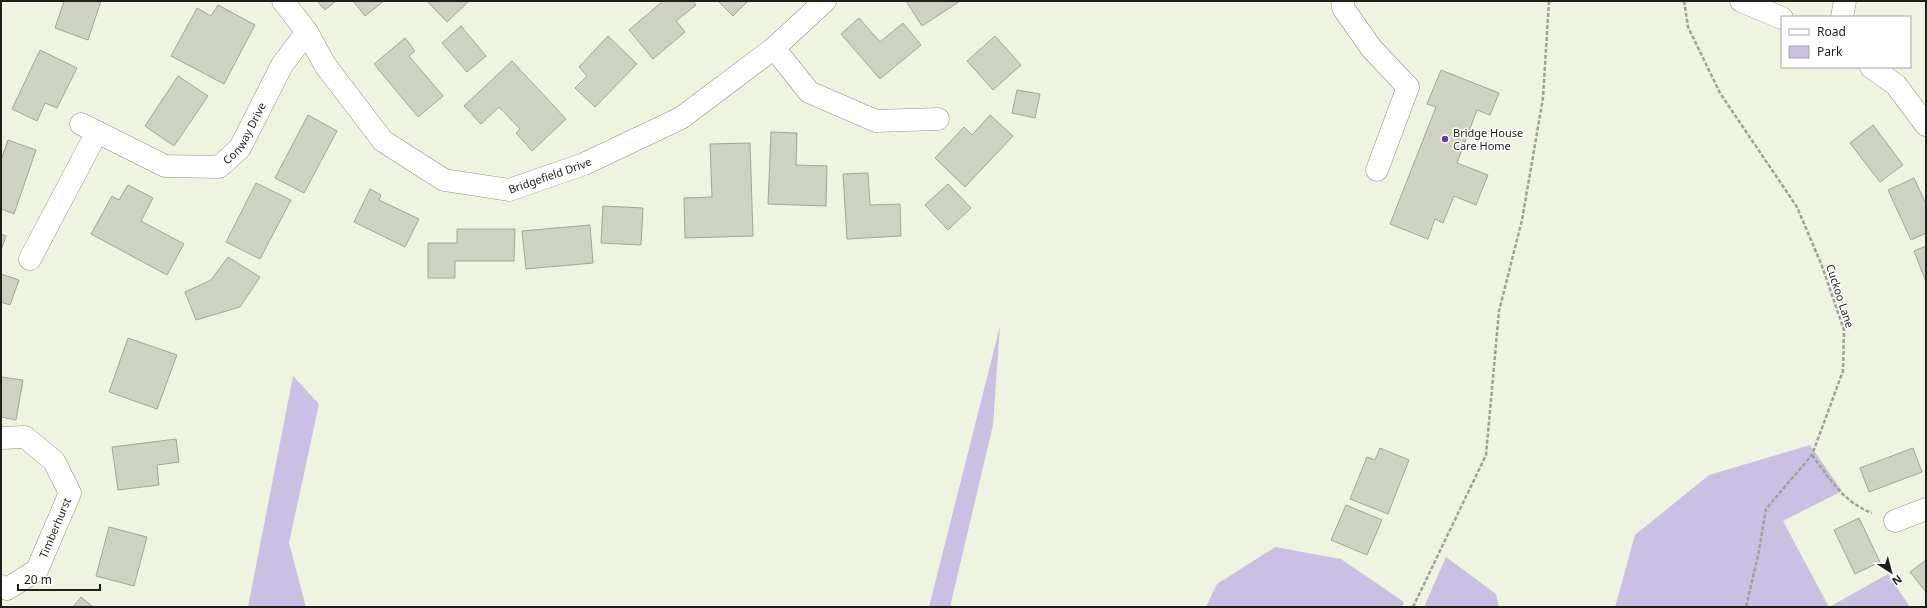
<svg xmlns="http://www.w3.org/2000/svg" width="1927" height="608" viewBox="0 0 1927 608" font-family="'Noto Sans',sans-serif">
<style>
.green{fill:#c9c0e4}
.building{fill:#ced3c1;stroke:#a2a694}
.lines{fill:none;stroke-linecap:round;stroke-linejoin:round}
.minor-casing{stroke:#8e9382;stroke-width:23}
.path{stroke:#9ea294;stroke-width:2.5;stroke-dasharray:4 2;stroke-linecap:butt}
.minor{stroke:#fff;stroke-width:22}
.poi-dot{fill:#693bb3;stroke:#fff;stroke-width:1.5}
.labels{text-anchor:middle;stroke-width:3;stroke-linejoin:round;paint-order:stroke}
.street-label{font-size:11px;fill:#1e1f19;stroke:#fff}
.poi-label{font-size:11px;fill:#1e1f19;stroke:#fff;text-anchor:start}
</style>
<rect width="100%" height="100%" fill="#eff4e1"/>
<g class="green">
<polygon points="1000,326 993,425 950,607 929,607"/>
<polygon points="293,376 319,404 289,543 306,607 248,607"/>
<polygon points="1810,445 1842,491 1783,521 1829,607 1615,607 1635,535 1709,475"/>
<polygon points="1275,547 1341,559 1404,602 1402,607 1206,607 1217,584"/>
<polygon points="1446,557 1496,594 1499,607 1424,607"/>
<polygon points="1888,574 1910,607 1829,607"/>
</g>
<g class="building">
<polygon points="64,1 101,1 88,40 55,28"/>
<polygon points="317,1 336,1 325,10"/>
<polygon points="353,1 384,1 365,16"/>
<polygon points="427,1 469,1 447,22"/>
<polygon points="663,1 693,1 696,5 676,21 685,32 653,59 629,30"/>
<polygon points="718,1 748,1 733,16"/>
<polygon points="906,1 960,1 922,26"/>
<polygon points="218,5 255,25 224,84 171,56 197,8 211,16"/>
<polygon points="859,18 880,42 903,23 921,45 880,79 841,34"/>
<polygon points="461,26 486,56 467,72 442,43"/>
<polygon points="608,36 637,64 595,107 575,88 587,76 579,67"/>
<polygon points="995,36 1021,65 993,90 967,61"/>
<polygon points="405,38 415,51 409,56 443,96 418,117 374,64"/>
<polygon points="40,50 77,68 57,108 45,103 37,121 12,109"/>
<polygon points="512,61 566,119 532,151 516,133 520,129 499,107 481,124 464,106"/>
<polygon points="1441,70 1499,93 1490,115 1477,110 1457,163 1488,175 1476,205 1454,196 1443,223 1435,219 1428,239 1390,224 1436,107 1427,104"/>
<polygon points="178,76 208,96 174,146 145,126"/>
<polygon points="1017,90 1040,94 1035,118 1012,113"/>
<polygon points="308,115 337,131 304,193 275,178"/>
<polygon points="990,115 1013,136 965,187 935,158 964,127 972,135"/>
<polygon points="1873,125 1903,165 1880,182 1850,143"/>
<polygon points="771,132 797,133 796,165 827,166 826,206 768,204"/>
<polygon points="8,140 36,150 14,214 1,209 1,160"/>
<polygon points="750,143 753,236 685,238 684,198 712,197 710,144"/>
<polygon points="868,173 870,205 900,204 901,236 847,239 843,174"/>
<polygon points="1914,178 1926,204 1926,233 1911,240 1888,190"/>
<polygon points="256,183 291,200 260,259 226,242"/>
<polygon points="948,184 971,208 948,230 925,205"/>
<polygon points="128,185 153,198 141,221 184,244 167,275 91,234 112,196 119,200"/>
<polygon points="370,189 381,195 379,200 419,219 405,247 354,222"/>
<polygon points="603,206 643,208 641,245 601,243"/>
<polygon points="590,225 593,263 526,269 522,231"/>
<polygon points="457,229 515,229 514,261 455,261 455,278 428,278 428,243 457,243"/>
<polygon points="1,234 6,236 1,250"/>
<polygon points="1926,246 1926,282 1914,251"/>
<polygon points="228,257 260,277 240,307 196,320 185,292 211,280"/>
<polygon points="1,274 19,280 10,305 1,302"/>
<polygon points="128,338 177,355 157,409 109,392"/>
<polygon points="1,377 23,380 16,420 1,417"/>
<polygon points="176,439 179,462 157,465 159,485 118,490 112,447"/>
<polygon points="1380,448 1409,460 1388,514 1350,499 1367,457 1375,460"/>
<polygon points="1913,448 1922,472 1869,492 1860,468"/>
<polygon points="1346,505 1382,520 1367,555 1331,540"/>
<polygon points="1859,518 1880,562 1855,574 1834,530"/>
<polygon points="109,527 147,537 134,586 96,576"/>
<polygon points="1926,560 1926,592 1910,572"/>
<polygon points="81,597 93,607 73,607"/>
</g>
<g class="lines">
<defs>
<g id="minor">
<path id="s1" d="M283 1 307 32 325 65 383 141 444 180 509 190 584 164 681 118 774 48 825 1"/>
<polyline points="1343,1 1343,8 1372,49 1408,87 1377,170"/>
<polyline points="1741,1 1782,18"/>
<polyline points="1842,17 1845,1"/>
<polyline points="774,48 809,92 876,121 938,119"/>
<polyline points="1871,67 1896,85 1926,125"/>
<path id="s2" d="M81 124 165 166 219 167 240 148 282 65 307 32"/>
<polyline points="30,259 97,132"/>
<polyline points="1,438 25,437 54,461 70,493 37,570 7,589 1,586"/>
<polyline points="1895,521 1926,509"/>
</g>
</defs>
<use href="#minor" class="minor-casing"/>
<g class="path">
<polyline points="1684,1 1688,27 1720,93 1797,207 1822,266 1844,330 1843,371 1812,455 1766,509 1759,551 1746,607"/>
<path d="M1812 455C1830 479 1843 502 1872 513"/>
<polyline points="1413,607 1486,455 1499,311 1522,220 1543,98 1549,1"/>
</g>
<use href="#minor" class="minor"/>
</g>
<circle class="poi-dot" cx="1445" cy="139" r="4"/>
<g class="labels">
<g class="street-label">
<text dy="4" stroke="none"><textPath href="#s2" startOffset="191">Conway Drive</textPath></text>
<text dy="4" stroke="none"><textPath href="#s1" startOffset="354">Bridgefield Drive</textPath></text>
<text transform="translate(1840 296) rotate(72)" y="4">Cuckoo Lane</text>
<text transform="translate(55 528) rotate(-67)" y="4">Timberhurst</text>
</g>
<g class="poi-label">
<text x="1453" y="137">Bridge House<tspan x="1453" dy="13">Care Home</tspan></text>
</g>
</g>
<rect width="1927" height="608" fill="none" stroke="#1e1f19" stroke-width="4"/>
<rect x="1781" y="16" width="130" height="52" fill="#ffffff" stroke="#a5a5a3"/>
<rect x="1789" y="29" width="20" height="6" fill="#ffffff" stroke="#a5a5a3"/>
<text x="1817" y="36" font-size="12" fill="#1e1f19">Road</text>
<rect x="1789" y="46" width="20" height="12" fill="#c9c0e4" stroke="#a5a5a3"/>
<text x="1817" y="56" font-size="12" fill="#1e1f19">Park</text>
<g transform="translate(1891 572) rotate(144)" stroke="#ffffff" stroke-width="3" paint-order="stroke">
<path d="M0-3L7 15L0 10L-7 15Z" fill="#1e1f19"/>
<text y="-6" font-size="11" font-weight="bold" text-anchor="middle" fill="#1e1f19">N</text>
</g>
<path d="M18 584v6h82v-6" fill="none" stroke="#1e1f19" stroke-width="2"/>
<text x="24" y="584" font-size="12" fill="#1e1f19" stroke="#ffffff" stroke-width="3" paint-order="stroke">20 m</text>
</svg>
